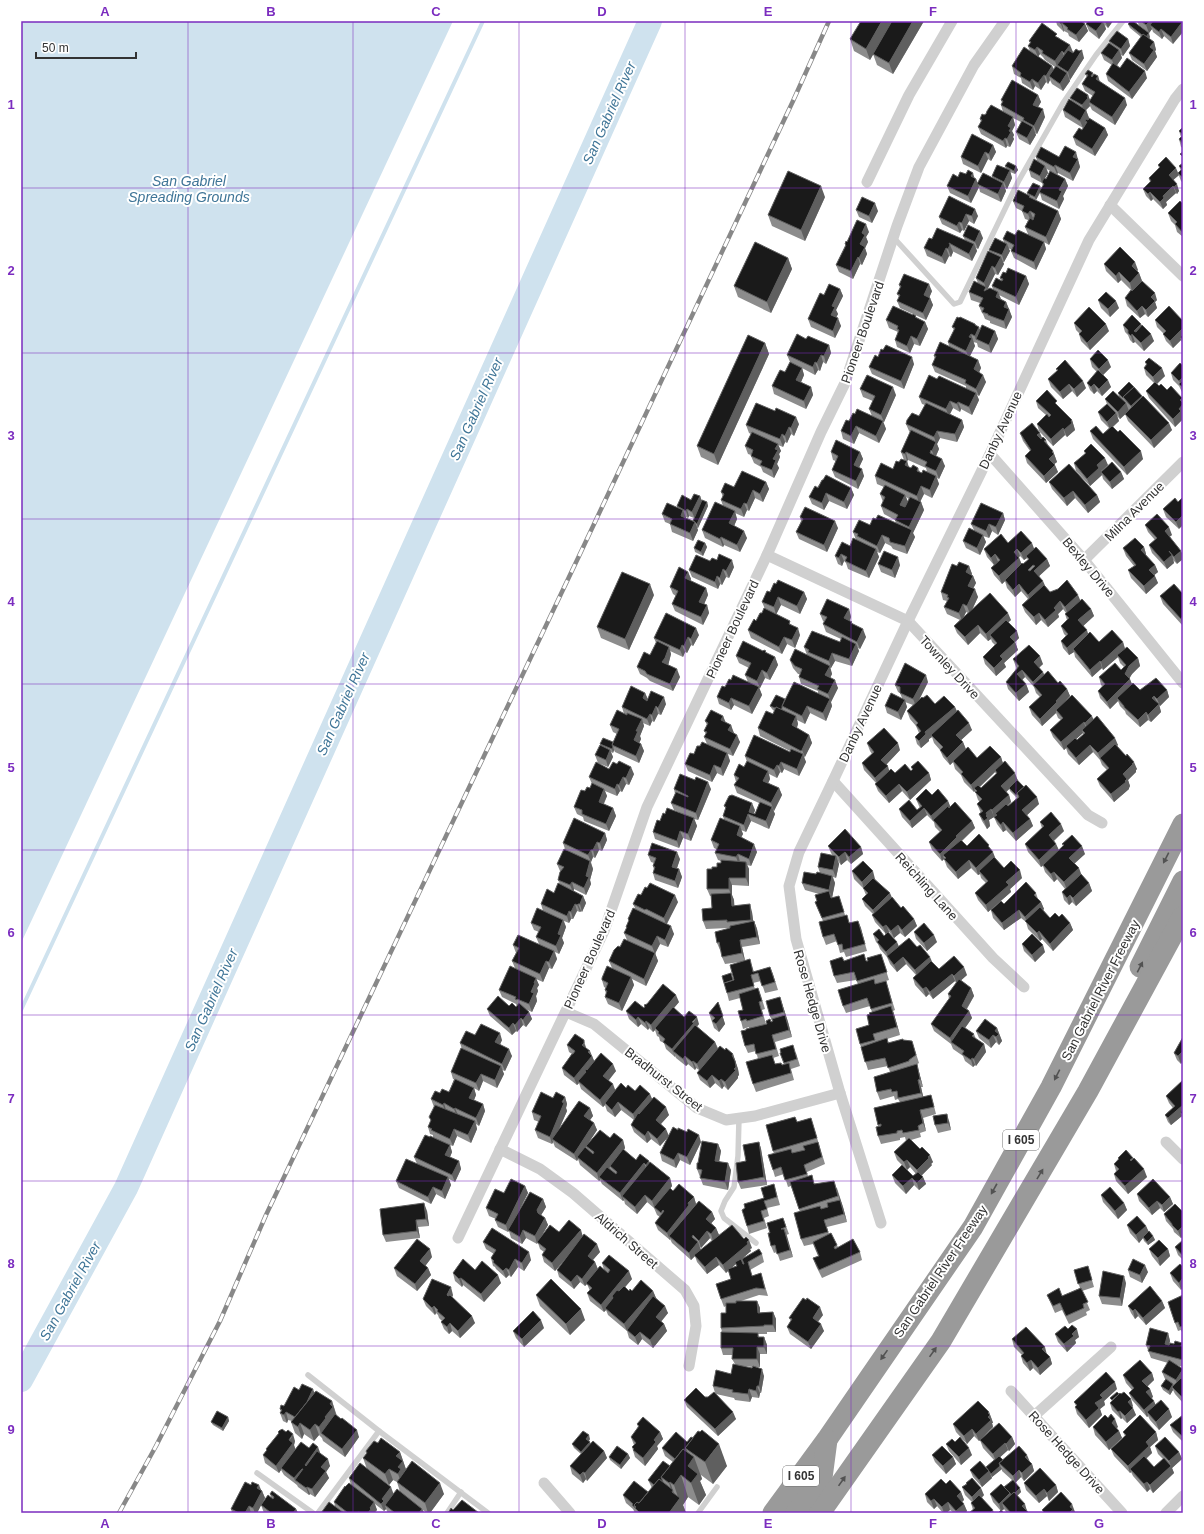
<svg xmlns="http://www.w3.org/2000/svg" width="1204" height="1534" viewBox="0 0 1204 1534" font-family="Helvetica,sans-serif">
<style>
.water{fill:#cfe2ee}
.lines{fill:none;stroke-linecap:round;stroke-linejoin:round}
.stream{stroke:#cfe2ee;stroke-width:4}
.river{stroke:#cfe2ee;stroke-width:24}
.service{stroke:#d0d0d0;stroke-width:5.5}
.minor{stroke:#d0d0d0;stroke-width:11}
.motorway{stroke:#9a9a9a;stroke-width:21}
.rail-casing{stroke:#888;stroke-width:4.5}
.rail{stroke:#fff;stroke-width:3;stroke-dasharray:9;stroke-linecap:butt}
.wall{fill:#8c8c8c;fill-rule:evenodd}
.shaded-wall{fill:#5f5f5f}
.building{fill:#1a1a1a;stroke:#5f5f5f;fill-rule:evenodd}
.oneway{fill:#525252}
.grid{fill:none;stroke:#7b2cbf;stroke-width:1;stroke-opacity:0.55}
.labels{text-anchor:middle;stroke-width:4;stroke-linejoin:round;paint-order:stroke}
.shield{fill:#fff;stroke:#707070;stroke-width:1}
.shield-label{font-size:12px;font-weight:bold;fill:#333}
.street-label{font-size:13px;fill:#333;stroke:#fff}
.water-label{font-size:14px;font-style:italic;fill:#3f7597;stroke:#fff}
.neatline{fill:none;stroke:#7b2cbf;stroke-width:1.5}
.grid-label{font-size:13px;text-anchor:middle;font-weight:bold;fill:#7b2cbf}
</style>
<rect width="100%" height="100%" fill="#fff"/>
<polygon class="water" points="21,21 453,21 21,943"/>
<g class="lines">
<polyline class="stream" points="21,1010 483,21"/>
<polyline class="river" points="21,1380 126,1188 650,21"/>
<g class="service">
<polyline points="894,238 954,304 960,302 1018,182 1063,103 1096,55 1123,21"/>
<polyline points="739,1118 738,1156 734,1187 725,1201 721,1211 724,1218 756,1243"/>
<polyline points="308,1375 379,1431 488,1513"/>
<polyline points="257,1473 313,1513"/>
<polyline points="318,1513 379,1431"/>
<polyline points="447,1513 461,1492"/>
<polyline points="698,1513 717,1487"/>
</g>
<g class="minor">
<polyline points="867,182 909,95 952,21"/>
<polyline points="1110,205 1183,276"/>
<polyline points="990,454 1084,560 1183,683"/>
<polyline points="767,555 908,621 1088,815 1102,823"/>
<polyline points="1084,560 1183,462"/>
<polyline points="833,781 993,958 1024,987"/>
<polyline points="566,1012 594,1024 697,1108 726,1120 755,1116 840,1093"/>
<polyline points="1166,1142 1183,1159"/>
<polyline points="500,1149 540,1169 573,1193 685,1290 694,1306 696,1326 689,1366"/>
<polyline points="881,1223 840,1093 796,939 789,886 799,852 833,781 908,621 990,454 1089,240 1175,99 1183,89"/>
<polyline points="458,1238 604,931 647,807 767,555 821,432 845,383 897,226 919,167 974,65 1005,21"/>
<polyline points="1011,1391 1122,1513"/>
<polyline points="1034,1416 1111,1347"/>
<polyline points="544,1483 570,1513"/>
<polyline points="1166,1513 1183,1496"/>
</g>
<g class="motorway">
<polyline points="1140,967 1183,881"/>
<polyline points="773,1513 828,1438 973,1227 1051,1087 1183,824"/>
<polyline points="796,1513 822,1478 827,1440"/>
<polyline points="820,1513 941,1341 1088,1091 1183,916"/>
</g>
<defs>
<polyline id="rail" points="119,1513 156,1446 220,1321 266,1215 579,556 793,101 829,21"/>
</defs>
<use href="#rail" class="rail-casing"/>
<use href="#rail" class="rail"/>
</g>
<g class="wall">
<polygon points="924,21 893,74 877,65 873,54 870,60 854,51 850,39"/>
<polygon points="1056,21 1085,21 1084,23 1085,24 1088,31 1079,42 1069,36 1068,33 1064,31 1064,32 1057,25"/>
<polygon points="1088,21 1113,21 1108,28 1105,25 1106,29 1099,39 1089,31 1086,24"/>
<polygon points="1137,21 1183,21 1173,44 1164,36 1162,39 1153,32 1152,29 1149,33 1139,25"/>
<polygon points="1128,24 1150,37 1149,39 1154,42 1156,50 1155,51 1157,57 1147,71 1132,60 1129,53 1141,37 1130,28"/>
<path d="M1058 37 1073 52 1072 53 1084 58 1070 80 1069 78 1070 81 1063 91 1052 84 1050 80 1048 84 1046 82 1041 90 1035 86 1033 90 1022 83 1021 78 1014 74 1012 66 1030 51 1028 46 1030 43 1029 41ZM1040 54 1043 57 1045 60 1055 67 1054 69 1052 66 1038 56Z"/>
<polygon points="1128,39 1130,46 1123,56 1121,55 1122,58 1117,65 1120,68 1147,78 1132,99 1108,81 1106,74 1112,65 1104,60 1101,53 1110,44 1109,41"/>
<polygon points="1093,73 1094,75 1098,76 1100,82 1127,105 1115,125 1092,110 1090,106 1086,110 1089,118 1088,120 1105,128 1108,135 1095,156 1076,145 1073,137 1082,130 1086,123 1083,128 1065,117 1063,110 1072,101 1070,98 1088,95 1090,101 1093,96 1085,91 1082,84 1087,77 1085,74"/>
<polygon points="1038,95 1041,102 1038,107 1045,117 1037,134 1035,133 1036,135 1030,145 1019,139 1016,132 1021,122 1013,118 1015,125 1012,131 1014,135 1013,137 1014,139 1010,147 1007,146 1006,148 981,134 978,127 981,122 980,119 984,115 1003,112 1001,105 1002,103 1001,100"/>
<polygon points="1183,127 1183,148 1181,147 1179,139 1181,137 1179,131"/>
<polygon points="993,145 996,152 991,161 988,159 981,173 963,164 961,157"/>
<path d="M1036 157H1059L1078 159V160L1080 167 1073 181 1058 173 1057 174 1065 179 1068 186 1063 196 1064 199 1059 209 1042 200 1040 193 1036 200 1031 198 1058 211 1061 219 1049 245 1044 242 1046 249 1036 270 1014 258 1011 251 1012 250 1008 248 1010 251 1004 262H1003L1004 264 998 275 995 274 987 290H993L992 286 1001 281 1000 278 1006 273 1026 276 1029 284 1019 305 999 295 1001 299 1006 302 1012 317 1006 329 990 323V321L985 319 983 314 982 313 979 306 980 303 971 300 969 292 978 283 976 278 990 252 989 250 1004 243 1003 239 1015 235 1028 234 1025 227 1028 220 1025 219 1022 211 1016 208 1013 201 1028 194 1027 193 1040 186 1041 189 1043 186 1042 183 1031 177 1029 170 1037 161ZM1047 169 1050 171 1046 179 1045 178 1048 173Z"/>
<polygon points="1183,163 1183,183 1181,181 1178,173 1181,171 1179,166"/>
<polygon points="1158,165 1179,175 1173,180 1179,191 1177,194 1176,193 1166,202 1167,205 1163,209 1153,199 1151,201 1146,196 1143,189 1150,182 1149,178 1159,168"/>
<polygon points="1005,166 1016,166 1018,170 1015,174 1010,172 1012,178 1007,189 1005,188 1006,191 1001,202 980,192 979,187 971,203 950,193 947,186 958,177 976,179 978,184 993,178 992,176 1006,169"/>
<polygon points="949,196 978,216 974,224 969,221 964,231 962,230 960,233 942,224 939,217"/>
<polygon points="825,197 805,241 772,226 768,215"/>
<polygon points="1183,204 1183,237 1177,232 1175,225 1171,221 1168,213"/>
<polygon points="856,210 878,211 872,223 859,217"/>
<polygon points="869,232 866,237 868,242 865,248 867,254 862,265 860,264 853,279 839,272 836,265 845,246 845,244 847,242"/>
<polygon points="963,236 983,238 978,249 976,248 977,251 972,261 952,251 953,252 951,257 949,256 945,264 927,256 924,248 932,239 965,240"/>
<polygon points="788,258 792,269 771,313 738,297 734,286"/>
<polygon points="1104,264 1138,270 1137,271 1139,273 1142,281 1132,291 1121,280 1118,283 1106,271"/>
<polygon points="899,285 932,291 929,298 930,298 933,305 926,320 900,308 897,301 899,297 897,294 900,288"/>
<polygon points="840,289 843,296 836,310 838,314 836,317 841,326 835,338 811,327 808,319 824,295"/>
<polygon points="1125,298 1157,300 1155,302 1157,308 1148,317 1145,314 1140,318 1127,306"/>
<polygon points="1098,300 1119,308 1110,317 1101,308"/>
<polygon points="916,317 925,322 928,329 920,346 914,344 910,353 897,347 895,340 898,332 889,328 886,320"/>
<polygon points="1155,320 1183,321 1183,344 1181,340 1173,348 1166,341 1163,334 1163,333 1157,327"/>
<polygon points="1074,323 1109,331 1090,350 1081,341 1079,334 1079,333 1076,330"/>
<path d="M975 324 976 326 980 330 995 331 998 339 991 353 978 347 977 343 973 342 975 346 970 356 978 360 981 368 979 372 986 382 979 396 977 395 979 400 972 415 961 409 960 412 953 408 950 414 962 420 964 427 957 442 940 438 937 444 939 449 936 456 945 466 939 479 937 478 939 484 932 498 924 494 920 502H921L924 510 913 533 915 537 907 554 893 549 891 546 885 543 880 553 877 552 879 557 869 578 848 569 846 563 844 561 842 566 838 564 835 556 850 546 856 540 853 532 870 525 876 519 896 523 895 520 884 514 881 506 883 502 880 494 884 487 877 484 875 476 893 469 899 462 907 461 909 467 911 468H918L920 472 922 473 927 472 926 468 908 460 907 461 904 460 901 452 910 432 909 431 906 424 919 416 925 405 922 404 919 397 937 379 966 388V386L935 372 932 365 935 359 934 356 949 346 948 342 954 330 952 327ZM906 497 909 499 908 502Z"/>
<polygon points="1141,324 1142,326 1154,341 1144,351 1135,342 1133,343 1130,340 1128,335 1125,332 1123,325"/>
<polygon points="806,339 829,345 831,353 826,364 823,362 820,371 818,370 815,375 802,368 804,375 801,382 811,387 813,395 806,409 774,394 772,386 785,372 790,362 787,355"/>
<polygon points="765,343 769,354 718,465 701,457 697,446"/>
<polygon points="883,350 914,364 904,389 872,374 869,367"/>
<polygon points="1090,359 1111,367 1103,375 1111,387 1102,396 1097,391 1094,394 1090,390 1087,383 1097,372 1092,367"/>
<polygon points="1145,362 1165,376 1157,383 1159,386 1183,400 1183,419 1175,427 1149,398 1146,391 1154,383 1146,375 1144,368 1146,365"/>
<polygon points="1180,363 1183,388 1183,393 1182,392 1179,386 1173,380 1171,373"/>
<polygon points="1056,369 1086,388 1077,397 1072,391 1063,399 1051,387 1048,379 1057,371"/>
<polygon points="860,389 896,395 884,422 883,422 886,429 879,443 859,433 854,444 843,439 841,431 855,414 872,416 869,409 873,401 863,397"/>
<polygon points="1118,393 1142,396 1172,430 1154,448 1128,421 1125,414 1120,419 1117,416 1119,421 1113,427 1143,459 1127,475 1093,439 1090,431 1103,434 1109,428 1101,420 1098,412 1107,404 1105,399 1119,396"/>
<polygon points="1036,401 1059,407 1072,420 1075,430 1067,437 1065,435 1053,446 1039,431 1037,424 1046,415 1038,408"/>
<polygon points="799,424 794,436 791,434 787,443 785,442 783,447 778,445 781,451 779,454 780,457 777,464 779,468 774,478 763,472 761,467 754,463 751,456 751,455 748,454 745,446 751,434 749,433 746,425"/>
<polygon points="1020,433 1042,437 1046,440 1048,445 1053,451 1057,462 1054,464 1058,472 1046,483 1027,463 1025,456 1030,451 1023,441"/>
<polygon points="1084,451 1108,465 1101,472 1121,472 1124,479 1112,489 1103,479 1102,475 1090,486 1076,471 1074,463 1085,454"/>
<polygon points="831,452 860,452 863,459 859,467 864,476 858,489 835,477 832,470 836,461 833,460"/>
<polygon points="823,480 851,488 854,495 847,509 829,501 824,510 812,504 809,497"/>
<polygon points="766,482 769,489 763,502 755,498 749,511 747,510 744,517 735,513 737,519 734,526 747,538 740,552 724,545 723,547 705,538 702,530 723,506 721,500 723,497 721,492 734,487"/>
<polygon points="1049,482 1097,495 1100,502 1088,513 1075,498 1067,506 1052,489"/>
<path d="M700 496 702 501 707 502 708 506 698 528H697L698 530 693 541 672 532 670 524 665 522 662 514 677 507V506ZM689 516 694 518 693 521 686 518V517L688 518Z"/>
<polygon points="1175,498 1179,529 1166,517 1163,509"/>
<polygon points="1003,513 1005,520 998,535 992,531 989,538 983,536 986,542 980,555 966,548 963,541 974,530 971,524"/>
<polygon points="800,517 838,528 827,552 799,539 796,532 801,521"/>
<polygon points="1145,525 1172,535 1170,536 1177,564 1173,560 1174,563 1167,569 1152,553 1149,545 1155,540 1148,532"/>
<polygon points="705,543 707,547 703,556 695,552 694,548"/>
<path d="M1008 543 1034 549 1047 559 1050 566 1039 576 1045 586 1050 592 1080 600 1091 609 1094 616 1083 626 1088 634 1099 642H1123L1125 648 1138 658 1140 666 1132 674 1129 678 1132 684 1140 690H1167L1169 697 1160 706 1159 705 1161 712 1151 722 1148 720 1140 727 1126 714 1125 711 1120 706 1118 701 1110 709 1100 698 1098 691 1102 686 1101 685 1099 677 1121 670 1124 667 1120 663 1118 657 1103 670 1102 668 1092 677 1075 657 1074 652 1069 655 1063 648 1061 641 1066 636 1064 634 1061 626 1067 620 1065 614 1066 613 1063 609 1058 614 1059 617 1048 627 1041 620 1036 625 1025 612 1022 605 1028 599 1021 591 1015 597 1007 588 1005 581 1002 584 994 575 991 568 994 565 987 557 984 549ZM1020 556 1024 560 1027 558 1028 560 1023 564 1021 563 1019 557Z"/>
<polygon points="1144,547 1146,554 1146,555 1155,565 1158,572 1154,575 1158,583 1146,594 1131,578 1128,570 1134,566 1126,556 1123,548"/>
<polygon points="717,560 734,567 729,578 726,577 722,585 720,584 718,589 692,577 689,570 710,561"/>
<polygon points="878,564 900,565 895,578 881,572"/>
<path d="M957 566H969L972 574 971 575 973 576 976 583 973 588 978 597 972 610 1011 620 1008 622 1019 638 1015 642 1018 650 1004 663 1006 667 996 676 985 664 983 657 995 645 992 642 991 639 988 641 980 633 968 645 957 633 954 626 960 620 947 614 944 607 947 601 943 600 941 592ZM966 612 968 613 963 618Z"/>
<polygon points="688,572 691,579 690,581 706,588 708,595 704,604 707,605 709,613 703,625 675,611 672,604 676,596 673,594 670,587"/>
<polygon points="770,592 804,592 807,599 800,614 781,605 776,614 792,625 800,635 795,648 787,644 782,654 751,638 748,630 762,613 765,609 762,602"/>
<polygon points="1183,594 1183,626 1163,604 1160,596"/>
<polygon points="654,595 629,650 601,638 597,627"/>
<polygon points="849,609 851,617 850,621 866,637 860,649 858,648 859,651 852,666 835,661 831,668 830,668 832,674 830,678 838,688 831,702 832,706 826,721 810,713 805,724 797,720 798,724 797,728 809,735 812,743 804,758 806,762 799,776 784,769 782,773 780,772 777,778 769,774 770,779 768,783 779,788 782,795 774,811 773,810 775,814 769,829 751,821 746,832 741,830 743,834 741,837 757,852 751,866 747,865 749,869 749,886 732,885 732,895 734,900 734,906 752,912 753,922 754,921 757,929 760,944 742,947 745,960 752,966 754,972 770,967 773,974 778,990 765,993 761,981 753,983 755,989 758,988 761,996 765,1009 762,1010 766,1024 772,1021 770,1016 780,997 788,1022 792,1037 775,1042 779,1056 773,1058 775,1064 782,1065 784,1065 780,1053 796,1053 800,1066 791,1069 794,1080 756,1092 753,1084 758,1059 756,1051 748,1053 745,1046 746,1030 749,1028 749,1027 743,1029 741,1021 743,1010 740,998 729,1001 727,993 733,980 734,980 740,962 725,964 722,957 721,950 720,950 717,943 729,928 706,929 703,921 712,908 711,896 710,896 707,889 712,869 717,867 721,863 721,861 718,860 715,853 716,849 714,848 711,840 724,820 723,816 726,809 724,806 755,810 754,813 755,814 759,803 737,793 734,785 736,782 734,775 744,767 747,762 745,756 790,752 790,751 760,736 758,728 773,714 774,711 772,709 770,706 785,699 818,693 818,691 801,684 799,677 800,674 798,674 793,668 790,660 807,655 804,647 840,642 841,639 826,632 823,624 824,622 823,621 820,614"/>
<polygon points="699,635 693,646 691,645 687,653 685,652 683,657 670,651 671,654 668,665 680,677 673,691 650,681 647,678 640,674 637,667 650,655 656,643 654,638"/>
<polygon points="766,653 775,657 778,665 770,680 765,678 760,688 759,688 762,695 752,714 734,705 731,710 719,704 717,697 731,680 748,682 745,675 749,668 739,663 736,656"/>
<path d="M1013 659 1043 664 1039 668 1043 672 1044 675 1067 689 1070 696 1066 700 1093 719 1118 745 1117 746 1137 769 1136 770V772L1128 780 1130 786 1129 788V789L1114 802 1100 786 1097 779 1107 770 1102 765 1100 760 1093 752 1079 765 1068 754 1066 748 1064 750 1053 737 1050 730 1061 720 1058 718 1056 713 1042 726 1032 715 1029 707 1040 697 1036 693 1034 687 1025 677 1022 680 1026 684 1029 692 1019 701 1008 689 1006 682 1017 669 1016 667ZM1083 733V735L1077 740 1076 739Z"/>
<path d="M928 682 919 700 923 698 935 704 955 707 957 711 972 730 961 740 963 742 966 749 977 758 1001 757 1003 763 1039 804 1027 815 1030 819 1033 826 1016 841 1006 830 1003 832 997 824 994 817 989 820 990 826 987 829 982 821 979 814 981 813 980 811 977 804 980 802 978 800 975 791 974 792 964 782 961 775 955 769 953 762 950 765 943 757 940 750 934 743 932 737 929 739V741L921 748 917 744 915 737 919 733 916 726 910 719 907 711 913 705 905 702 907 707 901 720 887 713 885 706 902 698 900 693 898 692 895 685ZM995 772 996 774 981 788 980 787ZM1009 788 1010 791 1017 798 1008 806 1011 802 1009 795 1006 792Z"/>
<polygon points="645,693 648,699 666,704 661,715 658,714 654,722 652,721 650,726 643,723 644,726 640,736 641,739 639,743 641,744 644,751 639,763 615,752 614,750 613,753 611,752 613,757 608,767 598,763 595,755 601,746 600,744 613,742 617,734 613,732 610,725 624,714 622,707"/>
<polygon points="723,716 725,722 731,725 733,733 740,742 733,756 728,754 730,761 723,776 717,773 712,782 688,771 685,764 700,746 707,744 704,737 706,734 704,731 707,725 705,721"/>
<polygon points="867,743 900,750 886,765 889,771 895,773 911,771 912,770 911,767 929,773 931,780 910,800 902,791 889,803 878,791 875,784 876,783 864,770 862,763 872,754 870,751"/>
<polygon points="609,769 634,774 629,785 626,784 622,792 620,791 617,796 605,791 607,796 604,804 613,808 616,816 609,831 584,821 583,817 577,814 574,807 585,791 590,788 592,784 589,777"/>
<polygon points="674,789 711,789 698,820 694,819 697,826 691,841 683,838 679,848 655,839 653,832 660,821 692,818 674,810 671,803 675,794"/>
<polygon points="932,795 948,801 950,807 972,821 975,828 962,841 967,846 991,850 995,858 1004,868 1022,878 1010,889 1011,892 988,912 978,900 975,893 986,883 981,878 980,874 978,875 971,868 958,879 947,867 944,859 942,861 932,850 929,842 940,832 935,827 934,822 927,815 912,828 902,817 899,809 917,810 920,808 919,806 916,799"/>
<polygon points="1040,822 1064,831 1054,841 1056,844 1059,850 1063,846 1062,844 1085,854 1074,863 1081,875 1089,883 1092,891 1076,906 1072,902 1069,905 1064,900 1062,892 1065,889 1057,879 1054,882 1045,872 1043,866 1041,867 1028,852 1025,844 1042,828"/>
<polygon points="605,833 607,840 602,851 599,850 595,858 593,857 591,862 593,869 590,880 591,884 586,895 574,889 574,891 583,896 586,903 582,912 581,911 580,912 577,911 573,919 571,919 569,923 564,921 566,927 562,938 564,943 559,954 555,952 557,959 552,969 549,968 543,982 536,979 539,985 537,988 538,991 536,996 537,1001 532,1012 525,1009 529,1012 532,1019 526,1027 523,1025 517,1032 516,1031 512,1035 490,1016 487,1009 509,1006 516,1007 517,1006 516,1004 502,997 499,990 515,968 512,961 516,953 513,945 539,944 536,937 539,932 534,930 531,923 543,911 541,904 554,893 560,884 558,880 561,871 560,871 557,864 565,849 563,843"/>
<polygon points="828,846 861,847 863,854 851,864 847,860 841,865 838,861 839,864 836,878 833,877 835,883 832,898 839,896 845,915 850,923 858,921 867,951 846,957 844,952 840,953 837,941 826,945 823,937 823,921 815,902 817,901 819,894 805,890 802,883 816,874 820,873 818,867 833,856 831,853"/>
<polygon points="648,855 680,859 677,868 679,869 682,877 678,888 655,880 653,873 654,870 653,866 654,863 651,862"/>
<polygon points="852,871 875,879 901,908 914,919 917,926 905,937 900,933 894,938 889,932 888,932 899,947 917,947 939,969 967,975 961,980 971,988 974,996 967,1009 969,1011 972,1018 965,1028 974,1034 976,1039 984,1044 986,1052 976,1066 975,1065 973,1067 965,1061 963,1056 953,1049 951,1044 934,1031 931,1024 949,999 948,994 956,983 955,981 933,999 929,994 926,997 915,985 913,978 916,975 906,964 897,972 890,964 887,957 880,949 878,944 876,942 873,934 884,936 886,934 875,922 872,915 873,914 865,906 862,899 866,895 863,888 854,879"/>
<polygon points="1036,893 1038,899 1041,902 1044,909 1043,910 1050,918 1059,917 1070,923 1073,930 1053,951 1042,939 1040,941 1028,929 1026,922 1021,918 1004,930 993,918 991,910 1004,904"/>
<polygon points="641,895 678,902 667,924 674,934 668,947 660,944 655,953 658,961 646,986 632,979 634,985 622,1011 608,1004 605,997 606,994 605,990 606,988 604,987 602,980 612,968 609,961 620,947 627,940 624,933 627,929 626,927 629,921 628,919 635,908 633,904"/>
<polygon points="914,932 937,942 927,951 916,939"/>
<polygon points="1022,944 1045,952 1035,962 1024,951"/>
<path d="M844 961H883L889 980 886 981 895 1010 893 1011 900 1035 887 1039 889 1043 903 1040 912 1041 919 1063 916 1065 919 1072 923 1087H921L923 1097 931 1095 933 1102 936 1114 923 1118 926 1131 920 1133 921 1137 911 1140 933 1162 931 1164 932 1165 922 1175 926 1184 919 1190 914 1185 906 1194 895 1183 892 1175 902 1165 897 1160 894 1152 906 1141 905 1137 900 1138V1140L881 1144 878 1136V1126L874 1108 900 1102 898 1099 895 1100 894 1096 880 1100 877 1092 890 1072 888 1066 868 1070 860 1044 869 1025 870 1014 872 1012 870 1006 846 1013 843 1006 858 984 856 980 837 983 834 976ZM910 1167 916 1174 913 1176 907 1170Z"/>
<polygon points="679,1002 674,1008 684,1017 699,1024 697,1027 715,1042 718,1048 725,1050 733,1054 738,1069 739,1075 738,1076 738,1078 728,1090 724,1086 722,1089 715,1083 710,1088 700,1080 697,1073 699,1070 696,1068 695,1070 688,1064 686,1066 676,1058 675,1056 675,1057 666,1049 664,1043 660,1041 659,1037 657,1036 655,1030 653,1032 649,1028 648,1030 641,1024 638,1027 629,1019 626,1011 644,1008 645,1006 644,1005"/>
<polygon points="718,1002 725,1024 719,1032 714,1028 709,1013"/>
<polygon points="997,1028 1002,1041 999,1045 996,1042 991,1048 979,1038 976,1031"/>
<polygon points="475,1035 502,1040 500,1044 512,1056 505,1071 502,1070 504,1074 497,1088 483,1081 479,1091 474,1088 476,1095 474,1100 483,1104 485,1111 479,1126 476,1124 477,1129 471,1143 457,1136 453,1146 450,1145 452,1152 450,1157 459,1161 461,1169 455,1182 449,1179 451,1185 445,1199 436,1194 431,1204 399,1188 396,1181 417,1164 414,1157 430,1137 433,1137 433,1135 430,1134 428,1127 431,1120 434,1107 431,1099 440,1093 449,1092 454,1079 453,1079 451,1072 462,1049 460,1043"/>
<polygon points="1183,1037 1181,1064 1177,1060 1174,1053"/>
<polygon points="584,1040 586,1048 592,1056 594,1061 616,1071 608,1080 615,1091 626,1088 635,1091 652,1099 669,1115 661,1124 668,1136 701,1142 690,1165 680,1160 676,1168 662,1161 660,1153 668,1137 660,1146 651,1139 647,1143 634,1132 631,1125 634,1120 621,1110 615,1117 607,1111 605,1105 603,1107 581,1089 579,1083 577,1085 564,1075 562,1068 572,1054 569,1052 567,1045"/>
<polygon points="1183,1080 1183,1120 1182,1116 1171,1125 1168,1122 1165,1115 1173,1108 1169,1103 1166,1096"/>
<path d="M565 1097 567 1104 566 1108 567 1111 558 1132 590 1108 593 1116 590 1120 594 1123 597 1130 589 1142 610 1138 623 1140 625 1148 624 1150 636 1160 650 1163 670 1178 672 1186 670 1189 673 1191 694 1197 696 1204 712 1212 715 1219 711 1223 716 1228 719 1235 718 1237 752 1248 750 1249 751 1251 744 1257 762 1254 764 1262 750 1270 752 1276 761 1273 768 1296 759 1295 741 1301H757L760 1308V1313L773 1312 776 1319V1332H767V1334H758L759 1337H764L767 1345V1354H760V1367H753L764 1376 761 1393H760L759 1398 752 1397 750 1402 735 1400 734 1398 716 1394 736 1419 718 1436 687 1407 684 1400 708 1397 715 1393 713 1386 731 1374 735 1364 732 1359 733 1355H723L721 1348 722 1332 721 1328 726 1313V1306L724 1307 721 1299 731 1279 728 1270 726 1273 719 1265 707 1274 697 1262 695 1256 691 1260 672 1243 670 1239V1240L658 1230 655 1223 660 1217 657 1215 654 1208 647 1202 637 1214 625 1204 624 1200 623 1201 602 1184 600 1180 599 1181 580 1165 578 1159 577 1161 555 1147 553 1142 552 1144 538 1138 535 1130 539 1122 534 1120 532 1112 553 1098ZM710 1238 712 1241 701 1250 699 1246 701 1248ZM736 1264V1266L731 1268ZM743 1366 753 1367 752 1368Z"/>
<polygon points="795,1117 797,1122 811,1118 825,1164 807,1172 808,1176 815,1184 837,1188 843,1207 847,1222 827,1227 829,1234 831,1233 838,1247 860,1252 862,1260 822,1278 816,1266 813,1258 818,1256 813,1244 804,1246 801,1239 800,1212 791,1186 788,1187 784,1174 775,1177 773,1170 774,1154 766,1125"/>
<polygon points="949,1121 951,1130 938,1133 935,1125"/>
<polygon points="759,1142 761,1149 767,1185 741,1189 738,1182 746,1161"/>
<polygon points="718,1144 721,1151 719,1161 731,1170 728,1190 703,1185 697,1169 698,1163"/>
<polygon points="1118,1158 1134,1159 1147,1177 1128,1194 1116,1181 1114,1174 1116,1171 1114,1164 1118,1159"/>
<polygon points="774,1184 780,1205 767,1208 769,1216 764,1218 767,1228 749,1234 747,1226 745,1208 764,1198"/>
<polygon points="525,1186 528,1193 519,1211 543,1199 546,1207 541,1215 545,1218 548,1225 542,1235 559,1232 583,1236 600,1252 593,1260 595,1262 598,1269 604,1270 602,1263 632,1279 625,1287 629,1291 653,1291 656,1298 668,1313 661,1322 664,1324 667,1331 653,1348 642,1339 638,1345 629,1338 627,1331 608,1315 606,1310 604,1312 590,1301 587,1293 590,1291 587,1284 585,1286 580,1282 574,1289 559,1277 557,1270 569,1255 555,1271 544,1262 542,1255 544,1252 540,1249 538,1243 537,1244 526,1238 522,1244 511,1238 509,1231 508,1232 498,1227 495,1220 496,1219 489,1216 486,1208 504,1193"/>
<polygon points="1137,1194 1170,1197 1173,1204 1164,1212 1160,1208 1152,1215 1139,1201"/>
<polygon points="1101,1195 1124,1203 1127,1210 1118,1219 1103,1202"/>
<polygon points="427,1211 429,1226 418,1227 420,1238 386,1242 383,1235"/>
<polygon points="1183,1212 1183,1236 1181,1238 1174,1232 1173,1229 1166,1221 1164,1214"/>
<polygon points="783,1218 789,1234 786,1235 793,1257 780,1261 777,1252 774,1253 771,1246 770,1233"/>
<polygon points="1127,1225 1146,1226 1149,1232 1153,1236 1155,1240 1148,1245 1144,1241 1143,1238 1139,1243 1130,1233"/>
<polygon points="1183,1240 1183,1260 1178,1255 1175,1247"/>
<polygon points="483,1242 531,1260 524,1271 518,1267 511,1277 509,1275 506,1278 496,1269 495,1267 493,1266 491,1258 494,1254 486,1249"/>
<polygon points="1149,1249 1168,1249 1170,1256 1160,1266 1152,1256"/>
<polygon points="432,1257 425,1266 428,1268 431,1275 417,1291 397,1276 394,1268"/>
<polygon points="1180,1264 1181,1290 1173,1281 1170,1273"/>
<polygon points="1088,1266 1094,1287 1082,1291 1090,1310 1086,1312 1087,1315 1069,1324 1062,1310 1055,1313 1047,1295 1062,1296 1080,1288 1074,1270"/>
<polygon points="475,1270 501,1283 484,1302 463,1285 462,1287 455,1281 453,1273"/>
<polygon points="1128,1270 1148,1272 1142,1283 1130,1277"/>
<polygon points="1126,1283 1122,1306 1102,1304 1099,1296"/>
<polygon points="453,1295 452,1297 475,1323 460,1338 452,1331 449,1334 444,1329 441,1322 442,1321 439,1318 438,1315 436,1313 435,1315 426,1306 423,1299"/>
<polygon points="536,1295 585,1320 570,1335 540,1306"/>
<polygon points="1183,1295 1183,1334 1181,1330 1178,1331 1175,1323"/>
<polygon points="1162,1301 1165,1308 1146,1325 1138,1316 1135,1319 1131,1313 1128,1306"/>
<polygon points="823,1315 818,1322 824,1331 811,1349 790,1334 787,1327 791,1321 789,1318"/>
<polygon points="544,1328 524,1347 516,1338 513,1331"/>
<polygon points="1068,1329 1079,1337 1075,1340 1076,1343 1067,1352 1058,1342 1055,1334"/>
<polygon points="1168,1333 1170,1341 1169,1345 1183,1346 1183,1367 1176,1365 1183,1369 1183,1403 1175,1394 1173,1390 1170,1395 1163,1390 1161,1386 1165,1380 1165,1379 1162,1372 1168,1363 1151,1358 1146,1345"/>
<polygon points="1012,1339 1047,1355 1050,1357 1052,1364 1040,1375 1033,1368 1030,1371 1023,1363 1021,1356 1022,1355 1014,1347"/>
<polygon points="1152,1373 1154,1380 1147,1386 1150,1389 1153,1397 1151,1398 1154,1401 1155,1405 1172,1417 1159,1430 1150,1420 1148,1416 1147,1417 1132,1400 1129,1393 1132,1390 1126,1383 1123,1375"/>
<polygon points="1117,1389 1104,1401 1105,1405 1100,1409 1102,1415 1089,1428 1077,1414 1075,1407 1076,1406 1074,1402"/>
<polygon points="299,1390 315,1392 332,1401 337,1416 359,1437 345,1457 323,1441 322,1438 319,1435 314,1441 304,1434 302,1439 295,1433 291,1422 292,1421 288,1420 287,1423 283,1421 280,1413 281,1412 280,1409 284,1406"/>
<polygon points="1110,1398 1133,1406 1132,1407 1136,1415 1127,1423 1122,1418 1121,1419 1112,1410 1110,1403 1112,1401"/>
<polygon points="989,1412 992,1420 993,1423 992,1423 993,1427 979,1441 974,1436 967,1444 956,1432 953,1424"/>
<polygon points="1183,1415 1183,1442 1173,1432 1170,1425"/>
<polygon points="228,1417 229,1421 223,1431 213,1425 211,1422"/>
<polygon points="1108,1418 1118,1427 1116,1428 1119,1431 1122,1438 1109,1450 1095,1435 1093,1427"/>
<polygon points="637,1424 660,1432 663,1439 657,1446 658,1449 645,1466 635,1457 632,1447 634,1445 631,1437 638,1427"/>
<polygon points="278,1432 295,1441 294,1445 295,1449 309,1448 321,1454 330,1466 326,1472 329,1478 315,1497 310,1494 309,1495 298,1487 297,1485 284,1475 281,1470 279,1473 265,1463 263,1455 266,1451 266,1449 278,1434"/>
<polygon points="1123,1432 1156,1432 1158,1440 1150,1447 1152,1453 1146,1459 1154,1467 1163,1459 1158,1454 1155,1446 1179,1452 1182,1459 1172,1468 1174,1473 1153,1493 1150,1489 1147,1492 1133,1476 1131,1472 1130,1473 1114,1456 1111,1449 1125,1436"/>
<polygon points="1012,1437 1015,1444 1010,1450 1009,1451 1008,1450 1000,1457 1003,1460 1030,1462 1032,1464 1034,1471 1024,1481 1021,1477 1015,1483 1021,1492 1017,1496 1029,1513 1007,1513 1004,1509 1002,1511 1000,1510 993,1502 990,1494 1004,1487 1012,1480 1002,1471 1002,1469 992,1477 991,1476 992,1478 982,1487 973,1477 970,1470 986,1467 994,1460 983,1448 980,1440"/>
<polygon points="590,1439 589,1441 591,1444 604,1451 607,1458 587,1481 586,1479 583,1483 572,1474 570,1466 581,1454 574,1448 572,1444"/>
<polygon points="687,1442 727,1466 713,1484 701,1475 702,1479 700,1481 706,1495 699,1505 688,1497 683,1505 686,1513 635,1513 633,1509 626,1503 623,1495 648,1492 652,1488 648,1480 670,1466 673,1462 665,1456 662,1448"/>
<polygon points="955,1442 972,1455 961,1465 949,1451 946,1444"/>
<path d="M378 1443 400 1452 406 1470 444 1494 430 1513H427L423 1510 424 1513H388L386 1509 384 1511 375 1504 377 1510 374 1513H321L335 1506 334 1502 345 1487 351 1485 349 1478 367 1469 363 1458 367 1453 366 1451ZM371 1472 389 1485 393 1480 397 1482 400 1492 394 1494Z"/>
<polygon points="628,1454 630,1458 621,1469 610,1460 609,1457"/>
<polygon points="932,1455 953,1457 956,1464 946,1474 935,1462"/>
<polygon points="966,1483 984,1495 982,1498 994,1513 973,1510 971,1503 972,1502 965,1495 962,1487 966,1484"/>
<polygon points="1024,1483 1056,1485 1058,1492 1049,1501 1047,1496 1039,1503 1026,1490"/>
<polygon points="946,1484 961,1492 964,1500 962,1501 967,1511 965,1513 954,1513 950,1510 946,1513 943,1513 937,1506 934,1509 927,1502 925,1494"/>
<polygon points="261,1490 262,1491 265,1498 261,1505 271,1497 270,1494 296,1509 298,1513 264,1513 261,1505 257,1513 232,1513 231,1509"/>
</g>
<g class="shaded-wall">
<polygon points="882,21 893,21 870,60 866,49"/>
<polygon points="913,21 924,21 893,74 889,63"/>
<polygon points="1105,21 1113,21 1108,28"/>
<polygon points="1150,21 1154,21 1150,25 1152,29 1149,33 1146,25"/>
<polygon points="1183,21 1183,32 1173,44 1171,37"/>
<polygon points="1103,22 1106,29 1099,39 1096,31"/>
<polygon points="1062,23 1064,31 1064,32 1061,24"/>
<polygon points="1085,24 1088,31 1079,42 1076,35"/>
<polygon points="1161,29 1164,36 1162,39 1159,32"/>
<polygon points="1149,33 1150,37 1147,41 1145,38"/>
<polygon points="1128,39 1130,46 1123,56 1121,49"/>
<polygon points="1154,42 1156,50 1155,51 1157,57 1147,71 1144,64 1150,47"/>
<polygon points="1070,45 1073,52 1067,60 1064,53"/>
<polygon points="1037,47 1040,54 1038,57 1035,50"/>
<polygon points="1082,50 1084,58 1070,80 1068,72"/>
<polygon points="1119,50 1122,58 1115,68 1112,60"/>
<polygon points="1062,51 1065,59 1057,65 1058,68 1058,69 1055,61"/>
<polygon points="1052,66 1055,73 1049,76 1050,80 1048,84 1046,76"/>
<polygon points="1145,71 1147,78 1132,99 1129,92"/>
<polygon points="1067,73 1070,81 1063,91 1060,84"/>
<polygon points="1044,75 1046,82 1041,90 1038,83"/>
<polygon points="1098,76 1100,83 1096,79"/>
<polygon points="1032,79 1035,86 1033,90 1030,82"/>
<polygon points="1038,95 1041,102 1035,112 1033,105"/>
<polygon points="1088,95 1091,102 1089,102 1090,106 1086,110 1089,118 1086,122 1085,121 1086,123 1083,128 1080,121 1084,112 1082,105"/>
<polygon points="1125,98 1127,105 1115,125 1112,117"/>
<polygon points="1043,109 1045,117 1037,134 1034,126"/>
<polygon points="1013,117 1015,125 1012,131 1014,135 1013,137 1014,139 1010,147 1007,139 1008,126"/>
<polygon points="1033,127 1036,135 1030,145 1027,138"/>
<polygon points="1105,128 1108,135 1095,156 1092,149"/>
<polygon points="1005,138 1007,146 1006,148 1003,141"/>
<polygon points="993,145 996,152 991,161 989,154"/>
<polygon points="985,152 988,159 981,173 978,166"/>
<polygon points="1076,152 1080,167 1073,181 1070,173 1073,157"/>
<polygon points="1055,165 1058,173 1057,174 1054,167"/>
<polygon points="1016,166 1018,170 1015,174 1014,171"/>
<polygon points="1045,166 1048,173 1042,183 1040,176"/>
<polygon points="1176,168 1179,175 1171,182 1169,175"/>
<polygon points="1010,170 1012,178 1007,189 1004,182"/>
<polygon points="973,173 975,180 971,176"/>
<polygon points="976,179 979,187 971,203 968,196"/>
<polygon points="1065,179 1068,186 1063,196 1064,199 1059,209 1057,201 1059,190"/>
<polygon points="1003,183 1006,191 1001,202 998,194"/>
<polygon points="1177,184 1179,191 1177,194 1174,187"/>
<polygon points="821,186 825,197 805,241 801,230"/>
<polygon points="1040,186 1041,190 1036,200 1035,197"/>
<polygon points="1173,186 1176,193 1166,202 1167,205 1163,209 1160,202 1163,196"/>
<polygon points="1150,192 1153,199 1151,201 1148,194"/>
<polygon points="875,203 878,211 872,223 869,216"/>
<polygon points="975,209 978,216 974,224 972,216"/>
<polygon points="1030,211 1033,218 1031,222 1028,214"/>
<polygon points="1058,211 1061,219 1049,245 1046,237"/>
<polygon points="966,214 969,221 964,231 962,223"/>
<polygon points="959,222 962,230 960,233 957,226"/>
<polygon points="866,224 869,232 866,237 868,242 865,248 867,254 862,265 859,258 860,244 862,233"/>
<polygon points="980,231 983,238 978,249 975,242"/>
<polygon points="1044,242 1046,249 1036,270 1034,262"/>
<polygon points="974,244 977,251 972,261 969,254"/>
<polygon points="1007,244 1010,251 1004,262 1002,255"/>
<polygon points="950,245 953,252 951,257 948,249"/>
<polygon points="946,248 949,256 945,264 942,257"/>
<polygon points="858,257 860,264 853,279 851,271"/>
<polygon points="1001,257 1004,264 998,275 995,268"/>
<polygon points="788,258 792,269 771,313 767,302"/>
<polygon points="1135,262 1138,270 1135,273 1132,266"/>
<polygon points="992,266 995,274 987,290 984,283"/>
<polygon points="1119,272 1121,280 1118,283 1116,276"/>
<polygon points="1139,273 1142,281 1132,291 1130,283"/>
<polygon points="1026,276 1029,284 1019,305 1016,297"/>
<polygon points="929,284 932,291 927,303 924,295"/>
<polygon points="840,289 843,296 836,310 838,314 834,322 831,315 832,306"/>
<polygon points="998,292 1001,299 996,297"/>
<polygon points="1155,293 1157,300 1155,302 1157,308 1148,317 1146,310 1151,297"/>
<polygon points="930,298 933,305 926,320 923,313"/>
<polygon points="1116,301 1119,308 1110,317 1108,309"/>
<polygon points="1006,302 1009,309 1004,307"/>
<polygon points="1142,306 1145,314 1140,318 1137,311"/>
<polygon points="1009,309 1012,317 1006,329 1004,321"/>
<polygon points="838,318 841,326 835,338 833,331"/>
<polygon points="925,322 928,329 920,346 917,339"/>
<polygon points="975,324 978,330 979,327 982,335 976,340 975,336"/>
<polygon points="1106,324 1109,331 1090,350 1087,343"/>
<polygon points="1141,324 1143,331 1137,338 1134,331"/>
<polygon points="1183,328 1183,338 1180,337 1181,340 1173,348 1170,341"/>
<polygon points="995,331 998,339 991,353 989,345"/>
<polygon points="971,334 975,346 969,358 966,351 969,337"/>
<polygon points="1132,334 1135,342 1133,343 1131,336"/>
<polygon points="1151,334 1154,341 1144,351 1141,343"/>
<polygon points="911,336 914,344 910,353 907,346"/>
<polygon points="765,343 769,354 718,465 714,454"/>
<polygon points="829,345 831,353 826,364 824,356"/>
<polygon points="821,355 823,362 820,371 817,363"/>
<polygon points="912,357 914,364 904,389 901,381"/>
<polygon points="978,360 981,368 977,377 974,369"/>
<polygon points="1108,360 1111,367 1102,376 1099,369"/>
<polygon points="815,362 818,370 815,375 813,367"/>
<polygon points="802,368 804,375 799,387 796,380"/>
<polygon points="1162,368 1165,376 1156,385 1153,377"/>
<polygon points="983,375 986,382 979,396 976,389"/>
<polygon points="1183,377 1183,387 1182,387 1179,381"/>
<polygon points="1108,380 1111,387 1102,396 1099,389"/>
<polygon points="1083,381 1086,388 1077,397 1074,389"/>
<polygon points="1069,384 1072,391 1063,399 1060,392"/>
<polygon points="1094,384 1097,391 1094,394 1091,387"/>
<polygon points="811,387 813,395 806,409 804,401"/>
<polygon points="893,387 896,395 884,422 881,415"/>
<polygon points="976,393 979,400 972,415 969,407"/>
<polygon points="1142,396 1145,403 1134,414 1131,406"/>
<polygon points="1182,398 1183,400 1183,419 1175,427 1173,419 1179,409 1180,400"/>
<polygon points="950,401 953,408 949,416 946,409"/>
<polygon points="958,402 961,409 960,412 957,404"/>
<polygon points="1126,403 1129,411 1120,419 1118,412"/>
<polygon points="1116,413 1119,421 1110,429 1107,422"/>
<polygon points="796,417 799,424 794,436 791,428"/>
<polygon points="962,420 964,427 957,442 955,434"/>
<polygon points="1072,420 1075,430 1067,437 1064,430"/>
<polygon points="883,421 886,429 879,443 876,436"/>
<polygon points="1169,423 1172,430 1154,448 1151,440"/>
<polygon points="856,426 859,433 854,444 851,436"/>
<polygon points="789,427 791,434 787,443 785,436"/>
<polygon points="1063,428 1065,435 1053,446 1051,439"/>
<polygon points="937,431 940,438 937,444 939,449 935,458 932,451 936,443 934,437"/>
<polygon points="1040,433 1043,440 1040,443 1037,435"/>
<polygon points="782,434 785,442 783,447 780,439"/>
<polygon points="778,444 781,451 779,454 780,457 777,464 779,468 774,478 772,470 775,449"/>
<polygon points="1053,451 1057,462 1052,466 1049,459"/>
<polygon points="1141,451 1143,459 1127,475 1124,467"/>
<polygon points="860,452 863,459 857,472 854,465"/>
<polygon points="906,452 908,460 907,461 905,454"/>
<polygon points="1105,458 1108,465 1101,471 1102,475 1090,486 1087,479 1097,465"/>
<polygon points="942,459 945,466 939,479 936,471"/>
<polygon points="907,461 909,469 905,465"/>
<polygon points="1055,465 1058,472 1046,483 1044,476"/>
<polygon points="862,469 864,476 858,489 856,481"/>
<polygon points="1121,472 1124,479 1112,489 1110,482"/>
<polygon points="936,476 939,484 932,498 930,490"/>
<polygon points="766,482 769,489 763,502 760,494"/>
<polygon points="921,486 924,494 919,504 917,496"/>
<polygon points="851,488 854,495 847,509 844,502"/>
<polygon points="753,490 755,498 749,511 747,504"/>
<polygon points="1073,491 1075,498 1067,506 1064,498"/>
<polygon points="826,493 829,501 824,510 822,503"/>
<polygon points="905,495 908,502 903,512 900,505"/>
<polygon points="1097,495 1100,502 1088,513 1085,505"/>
<polygon points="700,496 703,504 695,519 692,512"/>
<polygon points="707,502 708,506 698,528 697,524"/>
<polygon points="921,502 924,510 913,533 915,537 907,554 905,546 911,532 909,527"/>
<polygon points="744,503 747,510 744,517 741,509"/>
<polygon points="687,509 689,516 688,518 686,511"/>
<polygon points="683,510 686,518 684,523 681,516"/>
<polygon points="735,511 737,519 732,531 729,523"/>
<polygon points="1003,513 1005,520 998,535 996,527"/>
<polygon points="1183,515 1183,525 1179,529 1176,522"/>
<polygon points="835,521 838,528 827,552 824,545"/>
<polygon points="695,522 698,530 693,541 690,533"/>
<polygon points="989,524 992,531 989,538 986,531"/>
<polygon points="1169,527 1172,535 1168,538 1165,531"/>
<polygon points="744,531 747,538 740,552 737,545"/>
<polygon points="882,535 885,543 880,553 877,546"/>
<polygon points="983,535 986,542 980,555 977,548"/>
<polygon points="721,537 724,545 723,547 720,539"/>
<polygon points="705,543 707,547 703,556 701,552"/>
<polygon points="1032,543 1035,551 1026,556 1027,558 1024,560 1021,553"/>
<polygon points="1144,547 1146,554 1144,557 1141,550"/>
<polygon points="876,549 879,557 869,578 866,571"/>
<polygon points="1017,549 1020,556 1017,559 1014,552"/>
<polygon points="1181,551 1183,555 1183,559 1177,564 1174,557"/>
<polygon points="841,554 844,561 842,566 839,558"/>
<polygon points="995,554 998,562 994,565 991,558"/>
<polygon points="1172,555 1174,563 1167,569 1164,562"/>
<polygon points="898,557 900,565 895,578 892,570"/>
<polygon points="1019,558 1022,565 1002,584 999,576"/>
<polygon points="1047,559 1050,566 1037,578 1034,571"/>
<polygon points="732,560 734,567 729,578 726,571"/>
<polygon points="1155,565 1158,572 1152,577 1149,570"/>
<polygon points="969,566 972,574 969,580 966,572"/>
<polygon points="723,569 726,577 722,585 720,578"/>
<polygon points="688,572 691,579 688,586 685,578"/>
<polygon points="717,576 720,584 718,589 715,582"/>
<polygon points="973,576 976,583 971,593 968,586"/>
<polygon points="1155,576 1158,583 1146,594 1144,586"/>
<polygon points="1043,581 1046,588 1031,602 1028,595"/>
<polygon points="650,584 654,595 629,650 625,639"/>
<polygon points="1019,584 1021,591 1015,597 1013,590"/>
<polygon points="706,588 708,595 702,609 699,602"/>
<polygon points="975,589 978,597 970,614 967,606"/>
<polygon points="804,592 807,599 800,614 797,606"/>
<polygon points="1078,595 1081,602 1068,614 1065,607"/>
<polygon points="778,597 781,605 776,615 774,607"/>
<polygon points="1060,601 1063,609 1058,614 1059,617 1048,627 1045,620 1054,608"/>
<polygon points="963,604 966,612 962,621 959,613"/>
<polygon points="707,605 709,613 703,625 701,617"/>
<polygon points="849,609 851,617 847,626 844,618"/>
<polygon points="1091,609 1094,616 1081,628 1078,620"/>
<polygon points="1008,613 1011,620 992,638 990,635 991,639 988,641 986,634"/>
<polygon points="1039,613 1041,620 1036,625 1034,617"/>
<polygon points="1183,616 1183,625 1181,619"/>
<polygon points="978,625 980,633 968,645 965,637"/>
<polygon points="696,628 699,635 693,646 691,639"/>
<polygon points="798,628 800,635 795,648 792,640"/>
<polygon points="863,629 866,637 860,649 857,642"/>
<polygon points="1087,630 1089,637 1073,649 1074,652 1069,655 1067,648"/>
<polygon points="1017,631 1019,638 1015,642 1018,650 1004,663 1006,667 996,676 994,668 1010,637"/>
<polygon points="688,637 691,645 687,653 684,646"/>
<polygon points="784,637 787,644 782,654 779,647"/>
<polygon points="1123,642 1125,650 1117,655 1118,657 1103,670 1101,662"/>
<polygon points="856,644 859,651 852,666 849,659"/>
<polygon points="682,645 685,652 683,657 680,650"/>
<polygon points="669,647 671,654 668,666 662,662"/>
<polygon points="832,653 835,661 831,668 829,661"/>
<polygon points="1040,656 1043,664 1036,670 1034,662"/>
<polygon points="775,657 778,665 770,680 767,673"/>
<polygon points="1138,658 1140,666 1132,674 1128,681 1125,674 1129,666"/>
<polygon points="1100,661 1102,668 1092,677 1090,670"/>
<polygon points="830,666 832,674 828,682 825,675"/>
<polygon points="677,669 680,677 673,691 670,684"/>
<polygon points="762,670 765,678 760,688 757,681"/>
<polygon points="1022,670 1025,677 1020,682 1017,674"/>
<polygon points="1043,672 1046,680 1035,687 1033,682"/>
<polygon points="926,675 928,682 916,706 913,699"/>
<polygon points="1130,679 1133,687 1117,698 1118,701 1110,709 1107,702"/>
<polygon points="835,680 838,688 831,702 828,694"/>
<polygon points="1026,684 1029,692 1019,701 1016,693"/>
<polygon points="759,687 762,695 752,714 749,706"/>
<polygon points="1067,689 1070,696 1059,708 1056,710 1056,713 1042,726 1040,719"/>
<polygon points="1167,690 1169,697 1160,706 1157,699"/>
<polygon points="645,693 648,700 646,705 643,698"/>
<polygon points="1154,696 1157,703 1152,698"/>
<polygon points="664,697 666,704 661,715 658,708"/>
<polygon points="731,698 734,705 731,710 729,703"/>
<polygon points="830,699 832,706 826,721 823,713"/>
<polygon points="905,700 907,707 901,720 898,712"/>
<polygon points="1159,704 1161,712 1151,722 1148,715"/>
<polygon points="656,706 658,714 654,722 652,715"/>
<polygon points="807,706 810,713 805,724 802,716"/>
<polygon points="955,707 958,715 931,735 932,737 929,739 929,741 921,748 919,741 925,732"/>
<polygon points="1146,712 1148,720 1140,727 1138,720"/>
<polygon points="650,714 652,721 650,726 647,719"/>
<polygon points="723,716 726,723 721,720"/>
<polygon points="796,716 798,724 795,732 792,725"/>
<polygon points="1092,716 1095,723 1087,730 1085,723"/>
<polygon points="642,719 644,726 640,736 641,739 637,748 634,740 636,731"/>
<polygon points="1084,722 1086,729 1082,730 1083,733 1064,750 1061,742"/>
<polygon points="969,723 972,730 959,742 956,735"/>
<polygon points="731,725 734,733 731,738 728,730"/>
<polygon points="737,735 740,742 733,756 730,749"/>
<polygon points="809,735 812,743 805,757 802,750"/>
<polygon points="1115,738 1118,745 1102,760 1100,758 1098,753"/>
<polygon points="963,742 966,750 950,765 947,758"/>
<polygon points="898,743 900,750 884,767 881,760"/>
<polygon points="641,744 644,751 639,763 636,756"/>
<polygon points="1090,745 1093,752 1079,765 1076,758"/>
<polygon points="613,747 614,750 613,753 612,749"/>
<polygon points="610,750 613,757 608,767 606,760"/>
<polygon points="727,753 730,761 723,776 721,768"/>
<polygon points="803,754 806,762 799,776 797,769"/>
<polygon points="1001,757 1003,764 995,770 995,772 976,790 974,788 975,791 974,792 971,785"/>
<polygon points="781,762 784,769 782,773 779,766"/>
<polygon points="1134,762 1137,769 1136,770 1136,772 1128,780 1130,786 1129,788 1129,789 1114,802 1111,794 1123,774"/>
<polygon points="714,765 717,773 712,782 710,775"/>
<polygon points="777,765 780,772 777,778 774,770"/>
<polygon points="888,766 890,774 878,785 875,778"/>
<polygon points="631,767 634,774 629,785 626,778"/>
<polygon points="768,771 770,779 766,788 763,781"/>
<polygon points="929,773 931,780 910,800 907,792"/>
<polygon points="1015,773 1018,781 1004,794 1001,786"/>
<polygon points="623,777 626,784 622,792 619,785"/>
<polygon points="708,782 711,789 698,820 696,813"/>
<polygon points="617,784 620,791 617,796 615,789"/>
<polygon points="899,784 902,791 889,803 886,796"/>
<polygon points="779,788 782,795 774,811 771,803"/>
<polygon points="604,789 607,796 601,809 599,802"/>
<polygon points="1009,795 1011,802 997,815 995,814 996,816 994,818 992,810"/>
<polygon points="1037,797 1039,804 1025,817 1022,810"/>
<polygon points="948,801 951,808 933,821 931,816"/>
<polygon points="752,803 755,810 753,816 749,812"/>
<polygon points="772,807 775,814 769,829 766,821"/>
<polygon points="613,808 616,816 609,831 606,824"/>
<polygon points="924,808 927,815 912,828 910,821"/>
<polygon points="991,809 994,817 989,820 990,826 987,829 984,821 986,813"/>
<polygon points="748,814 751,821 746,832 744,825"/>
<polygon points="694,818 697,826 691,841 688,834"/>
<polygon points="1030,819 1033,826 1016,841 1013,833"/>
<polygon points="972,821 975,828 959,843 943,855 944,859 942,861 940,854 956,836"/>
<polygon points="1003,822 1006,830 1003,832 1001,825"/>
<polygon points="1061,824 1064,831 1051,843 1049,835"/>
<polygon points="740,826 743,834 739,842 737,835"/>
<polygon points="680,831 683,838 679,848 677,841"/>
<polygon points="605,833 607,840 602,851 600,843"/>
<polygon points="597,842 599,850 595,858 593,850"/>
<polygon points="754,844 757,852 751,866 749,859"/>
<polygon points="1056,844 1059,851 1041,867 1039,860"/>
<polygon points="1082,846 1085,854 1072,866 1069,858"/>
<polygon points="861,847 863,854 851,864 849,857"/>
<polygon points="591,850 593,857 591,862 588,855"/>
<polygon points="677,852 680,859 675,874 672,867"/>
<polygon points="845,852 847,860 841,865 839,857"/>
<polygon points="993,852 996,860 979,871 980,874 978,875 976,868"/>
<polygon points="738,854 740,862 739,865 736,857"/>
<polygon points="836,856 839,864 836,878 833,870"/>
<polygon points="969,860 971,868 958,879 956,872"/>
<polygon points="590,861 593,869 590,880 591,884 586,895 584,888 586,876"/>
<polygon points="746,862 749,869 749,886 746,878"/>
<polygon points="1079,868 1082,876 1067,890 1064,882"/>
<polygon points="679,869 682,877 678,888 675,881"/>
<polygon points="1020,870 1022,878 1010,889 1011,892 988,912 986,905 1006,882"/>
<polygon points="873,871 875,879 864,889 862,882"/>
<polygon points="1054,872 1057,879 1054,882 1051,874"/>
<polygon points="832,876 835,883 832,898 829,890"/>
<polygon points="729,878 732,885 732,895 734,900 735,913 732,906 731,895 729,889"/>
<polygon points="572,882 574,889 573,892 570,885"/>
<polygon points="1089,883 1092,891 1076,906 1073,898"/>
<polygon points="890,893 893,900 876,917 873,910"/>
<polygon points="675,895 678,902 666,925 664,918"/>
<polygon points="1070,895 1072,902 1069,905 1067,898"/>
<polygon points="583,896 586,903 582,912 580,904"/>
<polygon points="1041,902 1044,909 1028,925 1025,917"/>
<polygon points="575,904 577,911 573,919 571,912"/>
<polygon points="578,904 581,911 580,912 577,905"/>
<polygon points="750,904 752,912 754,927 751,920"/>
<polygon points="1019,910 1021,918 1004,930 1002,923"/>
<polygon points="569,911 571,919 569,923 567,916"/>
<polygon points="914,919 917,926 905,937 902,930"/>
<polygon points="563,920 566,927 562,938 564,943 559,954 556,946 558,934"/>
<polygon points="754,921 757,929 760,944 757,937"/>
<polygon points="858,921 861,928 867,951 865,944"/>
<polygon points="1070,923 1073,930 1053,951 1050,944"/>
<polygon points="886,925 889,932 886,935 883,927"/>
<polygon points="898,925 900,933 894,938 891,931"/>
<polygon points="671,926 674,934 668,947 665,940"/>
<polygon points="1039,931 1042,939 1040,941 1037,933"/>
<polygon points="934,935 937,942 927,951 924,943"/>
<polygon points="657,936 660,944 655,954 652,946"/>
<polygon points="740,940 742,947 745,961 742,953"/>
<polygon points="897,942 900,949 889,959 886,952"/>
<polygon points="1043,945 1045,952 1035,962 1032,955"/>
<polygon points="554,951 557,959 552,969 549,962"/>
<polygon points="655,953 658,961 646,986 644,979"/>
<polygon points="903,957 906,964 897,972 894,965"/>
<polygon points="930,957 933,964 918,978 915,970"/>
<polygon points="546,961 549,968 543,982 540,974"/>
<polygon points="964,967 967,975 957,984 954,976"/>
<polygon points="952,974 955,981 933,999 930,992"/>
<polygon points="631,977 634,985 622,1011 619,1003"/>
<polygon points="536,978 539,985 537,988 538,991 536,996 537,1001 532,1012 529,1004 534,983"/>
<polygon points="926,987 929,994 926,997 923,989"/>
<polygon points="971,988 974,996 964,1013 962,1006"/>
<polygon points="676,995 679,1002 656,1029 655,1028 655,1030 653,1032 651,1025"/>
<polygon points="780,997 788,1022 792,1037 789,1030"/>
<polygon points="718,1002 725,1024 719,1032 716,1024"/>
<polygon points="891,1006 894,1014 900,1035 897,1027"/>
<polygon points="969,1011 972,1018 954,1044 952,1043 950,1038"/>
<polygon points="529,1012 532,1019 526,1027 523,1020"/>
<polygon points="638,1017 641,1024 638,1027 636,1020"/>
<polygon points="697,1017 699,1024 673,1051 675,1056 675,1057 672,1049"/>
<polygon points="521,1018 523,1025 517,1032 515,1025"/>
<polygon points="646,1021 649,1028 648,1030 645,1023"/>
<polygon points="513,1023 516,1031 512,1035 509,1028"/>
<polygon points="997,1028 1002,1041 999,1045 996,1037 995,1031"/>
<polygon points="500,1033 502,1040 498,1049 495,1042"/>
<polygon points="993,1035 996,1042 991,1048 989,1040"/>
<polygon points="715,1042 718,1050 700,1071 697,1064"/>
<polygon points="584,1043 587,1050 582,1045"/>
<polygon points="984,1044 986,1052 976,1066 974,1059"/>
<polygon points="509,1049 512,1056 505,1071 502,1064"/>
<polygon points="590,1051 595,1063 586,1072 585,1071 586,1074 578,1081 579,1083 577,1085 574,1078"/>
<polygon points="1183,1051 1183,1061 1181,1064 1178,1056"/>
<polygon points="733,1054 738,1069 739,1075 738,1076 738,1078 728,1090 725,1082 732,1055"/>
<polygon points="685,1056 688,1064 686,1066 683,1059"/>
<polygon points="972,1058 975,1065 973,1067 971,1060"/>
<polygon points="693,1061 696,1068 695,1070 692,1062"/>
<polygon points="613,1064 616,1071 606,1084 603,1076"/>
<polygon points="917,1064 919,1072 923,1087 920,1079"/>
<polygon points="501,1066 504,1074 497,1088 495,1080"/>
<polygon points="481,1074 483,1081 479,1091 476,1083"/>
<polygon points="712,1075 715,1083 710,1088 707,1081"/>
<polygon points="721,1079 724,1086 722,1089 719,1081"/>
<polygon points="918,1080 921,1087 924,1100 921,1093"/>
<polygon points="613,1084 616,1092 605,1103 605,1105 603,1107 600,1100"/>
<polygon points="474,1088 476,1095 472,1105 469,1098"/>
<polygon points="650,1094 653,1101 636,1122 633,1114"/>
<polygon points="565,1097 567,1104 566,1108 567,1111 554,1140 552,1139 553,1142 552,1144 550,1137"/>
<polygon points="618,1102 621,1110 615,1117 612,1110"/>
<polygon points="444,1103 446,1110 445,1112 443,1105"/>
<polygon points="483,1104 485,1111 479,1126 476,1118"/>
<polygon points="1183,1105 1183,1115 1180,1112 1182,1116 1171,1125 1168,1118"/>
<polygon points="666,1107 669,1115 658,1127 656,1120"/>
<polygon points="455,1108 458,1115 457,1117 454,1109"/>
<polygon points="590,1108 593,1116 587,1124 584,1116"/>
<polygon points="920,1110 923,1118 926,1131 923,1123"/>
<polygon points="947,1114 949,1121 951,1130 948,1123"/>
<polygon points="475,1121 477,1129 471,1143 468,1135"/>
<polygon points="594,1123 597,1130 578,1159 577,1157 578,1159 577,1161 574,1154"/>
<polygon points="454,1129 457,1136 453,1146 450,1139"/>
<polygon points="666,1129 669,1136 660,1146 657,1139"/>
<polygon points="648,1131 651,1139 647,1143 645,1136"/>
<polygon points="699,1135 701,1142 690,1165 687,1157"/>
<polygon points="623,1140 625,1148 611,1167 610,1166 610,1167 601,1178 599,1177 600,1180 599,1181 597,1173"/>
<polygon points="759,1142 761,1149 767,1185 764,1177"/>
<polygon points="718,1144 721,1151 718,1168 715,1161"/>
<polygon points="450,1145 452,1152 448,1162 445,1155"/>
<polygon points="678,1153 680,1160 676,1168 674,1160"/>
<polygon points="930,1155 933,1162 931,1164 932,1165 920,1177 917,1170"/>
<polygon points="907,1160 910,1167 907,1170 904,1162"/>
<polygon points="459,1161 461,1169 455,1182 452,1175"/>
<polygon points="649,1161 652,1168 649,1172 646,1165"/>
<polygon points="644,1163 647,1170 622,1196 624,1200 623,1201 620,1193"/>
<polygon points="728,1163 731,1170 728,1190 725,1182"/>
<polygon points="1144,1169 1147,1177 1128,1194 1125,1186"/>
<polygon points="448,1177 451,1185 445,1199 442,1191"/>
<polygon points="923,1177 926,1184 919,1190 917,1183"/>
<polygon points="670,1178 672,1186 655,1209 652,1201"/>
<polygon points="912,1178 914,1185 906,1194 903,1186"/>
<polygon points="834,1181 843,1207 847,1222 844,1214"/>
<polygon points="525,1186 528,1193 508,1232 506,1225"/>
<polygon points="433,1187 436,1194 431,1204 428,1197"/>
<polygon points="645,1195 647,1202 637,1214 635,1207"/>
<polygon points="694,1197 696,1204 669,1236 670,1239 670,1240 667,1233 688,1203"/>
<polygon points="1170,1197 1173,1204 1164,1212 1162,1205"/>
<polygon points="543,1199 546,1207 540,1217 537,1210"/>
<polygon points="1157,1201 1160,1208 1152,1215 1149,1208"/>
<polygon points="424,1203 427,1211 429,1226 426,1219"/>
<polygon points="1124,1203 1127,1210 1118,1219 1115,1211"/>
<polygon points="712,1212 715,1219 709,1226 706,1219"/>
<polygon points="545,1218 548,1225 538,1242 537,1242 537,1244 535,1236"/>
<polygon points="416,1220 418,1227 420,1238 417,1231"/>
<polygon points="1146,1226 1149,1233 1143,1237 1143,1238 1139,1243 1136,1235"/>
<polygon points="1183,1226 1183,1236 1181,1238 1178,1231"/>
<polygon points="716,1228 719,1235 713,1241 711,1234"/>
<polygon points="784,1229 787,1236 793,1257 790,1250"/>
<polygon points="523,1230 526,1238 522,1244 520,1237"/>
<polygon points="581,1230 583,1237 555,1271 552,1263"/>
<polygon points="707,1231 710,1238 701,1248 699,1241"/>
<polygon points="1153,1236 1155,1240 1148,1245 1147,1242"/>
<polygon points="749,1240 752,1248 750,1249 751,1251 736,1264 735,1262 736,1264 726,1273 723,1265"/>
<polygon points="698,1242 701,1250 694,1255 695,1256 691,1260 689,1253"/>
<polygon points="597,1244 600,1252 590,1263 588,1256"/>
<polygon points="430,1249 432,1257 423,1269 420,1261"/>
<polygon points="1168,1249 1170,1256 1160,1266 1158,1258"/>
<polygon points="529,1252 531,1260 524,1271 522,1263"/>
<polygon points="716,1257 719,1265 707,1274 705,1267"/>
<polygon points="515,1259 518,1267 511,1277 509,1270"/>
<polygon points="595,1262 598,1270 586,1283 587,1284 585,1286 582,1279"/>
<polygon points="1145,1265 1148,1272 1142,1283 1140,1275"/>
<polygon points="428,1268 431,1275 417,1291 415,1284"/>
<polygon points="506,1268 509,1275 506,1278 503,1271"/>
<polygon points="629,1271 632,1279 614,1300 612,1296 613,1301 605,1308 606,1310 604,1312 601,1305"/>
<polygon points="498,1275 501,1283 484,1302 481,1294"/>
<polygon points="577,1275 580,1282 574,1289 571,1282"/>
<polygon points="1124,1276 1126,1283 1122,1306 1120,1298"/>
<polygon points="461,1278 463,1285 462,1287 459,1279"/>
<polygon points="1183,1278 1183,1288 1181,1290 1179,1283"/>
<polygon points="451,1287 453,1295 450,1302 447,1295"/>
<polygon points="653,1291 656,1298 627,1331 624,1324"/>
<polygon points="757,1301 760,1308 760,1321 758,1313"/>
<polygon points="1162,1301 1165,1308 1146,1325 1143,1318"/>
<polygon points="434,1306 436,1313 435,1315 432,1308"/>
<polygon points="665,1306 668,1313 658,1325 656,1317"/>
<polygon points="820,1307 823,1315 815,1325 813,1318"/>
<polygon points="581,1309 585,1320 570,1335 566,1324"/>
<polygon points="1135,1309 1138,1316 1135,1319 1133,1311"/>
<polygon points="773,1312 776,1319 776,1332 773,1325"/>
<polygon points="472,1316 475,1323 460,1338 458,1331"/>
<polygon points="541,1320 544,1328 524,1347 522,1339"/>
<polygon points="450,1323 452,1331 449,1334 447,1327"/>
<polygon points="664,1324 667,1331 653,1348 650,1340"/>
<polygon points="821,1324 824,1331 811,1349 808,1342"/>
<polygon points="1077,1329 1079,1337 1075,1340 1076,1343 1067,1352 1064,1344 1072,1334"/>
<polygon points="640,1332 642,1339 638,1345 635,1337"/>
<polygon points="1168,1333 1170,1341 1167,1352 1165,1344"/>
<polygon points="764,1337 767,1345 767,1354 764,1347"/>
<polygon points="757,1347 760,1354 760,1367 757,1359"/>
<polygon points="1045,1347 1047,1355 1042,1349"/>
<polygon points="1050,1357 1052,1364 1040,1375 1038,1368"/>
<polygon points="1031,1360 1033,1368 1030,1371 1027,1363"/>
<polygon points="762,1369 764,1376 761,1393 759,1386"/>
<polygon points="1183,1369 1183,1380 1178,1388 1176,1380"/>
<polygon points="1152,1373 1154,1380 1145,1389 1142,1381"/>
<polygon points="1115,1382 1117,1389 1104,1401 1105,1405 1100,1409 1102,1415 1089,1428 1086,1420 1100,1395"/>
<polygon points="1173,1384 1175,1388 1172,1387 1173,1390 1170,1395 1169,1391"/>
<polygon points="757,1386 760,1393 759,1398 756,1391"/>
<polygon points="313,1389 316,1397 305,1406"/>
<polygon points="749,1389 752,1397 750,1402 748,1394"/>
<polygon points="1150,1389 1153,1397 1149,1400 1146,1392"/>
<polygon points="1131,1399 1133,1406 1130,1409 1128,1402"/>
<polygon points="332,1401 337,1418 321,1434 319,1427 325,1417 330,1404"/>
<polygon points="1154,1401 1157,1408 1147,1412 1148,1416 1147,1417 1144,1410"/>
<polygon points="1133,1408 1136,1415 1127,1423 1125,1416"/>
<polygon points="1169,1409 1172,1417 1159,1430 1156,1422"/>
<polygon points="1120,1411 1122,1418 1121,1419 1118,1412"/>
<polygon points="286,1412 288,1420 287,1423 284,1415"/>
<polygon points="733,1412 736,1419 718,1436 715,1429"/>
<polygon points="989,1412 992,1420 993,1423 992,1423 993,1427 979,1441 976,1434 988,1417 988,1413"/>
<polygon points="228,1417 229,1421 223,1431 222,1428"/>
<polygon points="1115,1419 1118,1427 1114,1430 1112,1423"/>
<polygon points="300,1423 304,1434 302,1439 298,1427"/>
<polygon points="315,1424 319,1435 314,1441 310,1430"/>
<polygon points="972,1429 974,1436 967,1444 964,1436"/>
<polygon points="357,1430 359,1437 345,1457 342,1449"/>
<polygon points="1119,1431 1122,1438 1109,1450 1106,1442"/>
<polygon points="660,1432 663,1439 657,1446 658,1449 645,1466 643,1458 654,1440"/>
<polygon points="1156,1432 1158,1440 1150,1447 1152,1453 1132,1471 1130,1469 1131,1472 1130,1473 1128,1466 1146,1442"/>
<polygon points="293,1434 295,1441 294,1445 296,1451 281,1468 281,1470 279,1473 276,1466"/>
<polygon points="589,1435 590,1439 588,1442 586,1439"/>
<polygon points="1012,1437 1015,1444 1009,1451 1006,1444"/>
<polygon points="590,1442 591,1445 583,1456 581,1452"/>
<polygon points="1005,1443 1008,1450 996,1461 993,1454"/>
<polygon points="719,1444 727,1466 713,1484 705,1462"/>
<polygon points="318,1447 321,1455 307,1472 305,1465"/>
<polygon points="969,1448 972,1455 961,1465 959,1457"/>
<polygon points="604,1451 607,1458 587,1481 585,1473"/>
<polygon points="400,1452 407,1472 402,1485 398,1474 398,1467 396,1456"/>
<polygon points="1179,1452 1182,1459 1172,1468 1174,1473 1153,1493 1150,1485 1171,1466 1169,1461"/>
<polygon points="628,1454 630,1458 621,1469 620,1465"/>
<polygon points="1027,1455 1030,1462 1025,1457"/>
<polygon points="694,1457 702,1479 700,1481 706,1495 699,1505 691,1483 688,1466"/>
<polygon points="953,1457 956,1464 946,1474 943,1466"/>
<polygon points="328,1459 330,1466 326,1472 329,1478 315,1497 312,1489 321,1467"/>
<polygon points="1032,1464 1034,1471 1024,1481 1022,1473"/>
<polygon points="1000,1466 1002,1469 992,1477 991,1474"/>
<polygon points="302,1469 305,1476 295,1480 297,1486 294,1478"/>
<polygon points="389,1469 393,1480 389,1485 385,1474"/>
<polygon points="1019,1470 1021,1477 1015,1483 1013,1476"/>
<polygon points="989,1471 992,1478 982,1487 979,1480"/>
<polygon points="583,1472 586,1479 583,1483 580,1475"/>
<polygon points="681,1475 688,1497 683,1505 686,1513 669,1513 676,1504 669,1483 670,1482 677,1502 679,1500 674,1485"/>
<polygon points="1147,1482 1150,1489 1147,1492 1144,1484"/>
<polygon points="440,1483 444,1494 430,1513 428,1513 425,1503"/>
<polygon points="259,1485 262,1492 262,1491 265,1498 257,1513 255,1513 253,1508 257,1488"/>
<polygon points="1056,1485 1058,1492 1049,1501 1047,1493"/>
<polygon points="307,1487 310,1494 309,1495 306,1488"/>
<polygon points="391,1487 394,1495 385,1505 386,1509 384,1511 381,1504 382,1499"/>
<polygon points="981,1488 984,1495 974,1504 972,1497"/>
<polygon points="1020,1488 1021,1492 1013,1500 1011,1496"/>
<polygon points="1044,1489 1047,1496 1039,1503 1036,1496"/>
<polygon points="961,1492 964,1500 960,1504 957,1496"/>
<polygon points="1010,1493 1013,1501 1002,1503 1004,1509 1001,1511 999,1504"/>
<polygon points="934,1499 937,1506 934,1509 931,1501"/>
<polygon points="374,1502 377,1510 374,1513 368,1513 370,1508"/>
<polygon points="948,1502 950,1510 946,1513 944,1513 942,1507"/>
<polygon points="964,1504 967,1511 965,1513 957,1513 956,1511"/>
<polygon points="1025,1504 1027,1511 1022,1506"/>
<polygon points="1072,1504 1075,1512 1074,1513 1069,1513 1070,1507"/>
<polygon points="249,1506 251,1513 245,1513"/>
<polygon points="296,1509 298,1513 293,1513"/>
<polygon points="422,1509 424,1513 419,1513"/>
<polygon points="993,1510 994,1513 990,1513"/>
</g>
<g class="building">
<polygon points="861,21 882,21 866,49 850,39"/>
<polygon points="892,21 913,21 889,63 873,54"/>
<polygon points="1058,21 1081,21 1085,24 1076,35 1067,29 1068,28 1062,23 1061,24"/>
<polygon points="1088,21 1102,21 1103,22 1096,31 1086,24"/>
<polygon points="1131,21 1133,21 1149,33 1146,37 1143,34 1142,35 1128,24"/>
<polygon points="1141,21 1150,21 1146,25"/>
<polygon points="1153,21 1183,21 1171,37 1161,29 1159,32 1150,25"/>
<polygon points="1042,23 1057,34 1055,36 1070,45 1064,53 1062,51 1055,61 1042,53 1043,51 1037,47 1035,50 1028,46 1031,42 1029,41"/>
<polygon points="1117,31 1128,39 1121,49 1109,41"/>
<polygon points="1143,34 1154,42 1150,47 1154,50 1144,64 1129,53"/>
<polygon points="1109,43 1119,50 1112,60 1101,53"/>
<polygon points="1024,47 1052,66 1046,76 1044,75 1038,83 1032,79 1030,82 1020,76 1021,73 1012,66"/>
<polygon points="1076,49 1079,51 1082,50 1068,72 1057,65 1068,50 1073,53"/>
<polygon points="1127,58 1145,71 1129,92 1106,74 1113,63 1120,68"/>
<polygon points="1056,66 1067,73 1060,84 1049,76"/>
<polygon points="1088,70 1093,73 1091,76 1092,77 1094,74 1098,76 1096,79 1125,98 1112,117 1089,102 1095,92 1082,84 1088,75 1085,74"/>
<polygon points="1012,80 1038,95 1033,105 1043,109 1034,126 1023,120 1024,118 1001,105 1003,101 1001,100"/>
<polygon points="1077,88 1088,95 1087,97 1088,98 1082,105 1070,98"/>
<polygon points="1069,99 1086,110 1080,121 1063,110"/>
<polygon points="991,105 1013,117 1008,126 1011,128 1009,131 1011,132 1007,139 1005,138 1003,141 978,127 982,120 980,119 982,114 984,115 986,114 987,111"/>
<polygon points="1089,118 1105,128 1092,149 1073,137 1079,128 1082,130 1087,122 1085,121 1086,119 1088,120"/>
<polygon points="1022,121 1033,127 1027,138 1016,132"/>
<polygon points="1183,127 1183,144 1179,139 1183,135 1179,131"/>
<polygon points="972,134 993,145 989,154 985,152 978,166 961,157"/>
<polygon points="1065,146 1076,152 1073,157 1078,159 1070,173 1055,165 1054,167 1036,157 1041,147 1059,157"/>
<polygon points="1183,152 1183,157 1180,154"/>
<polygon points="1166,157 1176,168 1169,175 1177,184 1174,187 1173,186 1163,196 1164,198 1160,202 1150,192 1148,194 1143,189 1151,181 1149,178 1160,167 1158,165"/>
<polygon points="1034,159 1045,166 1040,176 1029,170"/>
<polygon points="1008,162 1016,166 1014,171 1005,166"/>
<polygon points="1183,163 1183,178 1178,173 1182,169 1179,166"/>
<polygon points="997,165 1010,170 1004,182 992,176"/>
<polygon points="968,170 973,173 971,176 976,179 968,196 947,186 953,174 958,177 960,172 966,174"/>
<polygon points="788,171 821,186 801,230 768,215"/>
<polygon points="1050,171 1065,179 1059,190 1062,191 1057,201 1039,192 1044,184 1042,182 1044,178 1046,179"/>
<polygon points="983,173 1003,183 998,194 977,184"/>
<polygon points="1033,183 1040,186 1035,197 1027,193"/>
<polygon points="1018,190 1030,196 1029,197 1058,211 1046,237 1025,227 1030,218 1033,220 1035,214 1030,211 1028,214 1022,211 1024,206 1013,201"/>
<polygon points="949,196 975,209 972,216 966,214 962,223 959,222 957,226 939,217"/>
<polygon points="862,197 875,203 869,216 856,210"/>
<polygon points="1180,201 1183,204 1183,233 1175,224 1177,222 1168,213"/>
<polygon points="857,220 866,224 862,233 865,235 860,244 865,247 859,258 858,257 851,271 836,265 846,245 845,244 846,241 847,242"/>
<polygon points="968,225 980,231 975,242 963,236"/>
<polygon points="937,228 974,244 969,254 949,243 950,245 948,249 946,248 942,257 924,248 929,238 932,239"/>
<polygon points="1018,230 1044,242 1034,262 1011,251 1014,245 1003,239 1007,231 1015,235"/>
<polygon points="995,238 1007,244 1002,255 989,250"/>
<polygon points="755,242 788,258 767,302 734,286"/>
<polygon points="1120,247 1135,262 1132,266 1139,273 1130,283 1119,272 1116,276 1104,264"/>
<polygon points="988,251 1001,257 995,268 992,266 984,283 976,278"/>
<polygon points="1008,268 1026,276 1016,297 992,286 996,278 1002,281 1003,279 1000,278 1003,272 1006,273"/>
<polygon points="904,274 929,284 924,295 930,298 923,313 897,301 900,295 897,294 901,286 899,285"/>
<polygon points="974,281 986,287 984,291 990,288 998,292 996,297 1006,302 1004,307 1009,309 1004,321 988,315 988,314 982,312 984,308 979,306 983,298 969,292"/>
<polygon points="1142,281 1155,293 1151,297 1155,301 1146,310 1142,306 1137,311 1125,298 1131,290 1132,291"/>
<polygon points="829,284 840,289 832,306 835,307 831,315 838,318 833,331 808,319 820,293 824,295"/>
<polygon points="1106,292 1116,301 1108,309 1098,300"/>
<polygon points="893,306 913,315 913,314 916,316 915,317 925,322 917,339 911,336 907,346 895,340 899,330 897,329 898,326 886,320"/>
<polygon points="1169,306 1183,321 1183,328 1170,341 1163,334 1166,331 1155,320"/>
<polygon points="1089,307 1106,324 1087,343 1079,334 1082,331 1074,323"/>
<polygon points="1132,315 1141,324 1134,331 1136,332 1142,325 1151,334 1141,343 1132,334 1131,336 1128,333 1128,330 1123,325"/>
<polygon points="957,317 959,318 960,317 975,324 975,325 979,327 975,336 971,334 969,337 972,338 966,351 948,342 955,328 952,327"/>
<polygon points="982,325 995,331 989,345 976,339"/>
<polygon points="797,334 806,339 808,336 829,345 824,356 821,355 817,363 815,362 813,367 787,355"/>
<polygon points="1183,334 1183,340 1180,337"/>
<polygon points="748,335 765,343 714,454 697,446"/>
<polygon points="940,342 978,360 974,369 983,375 976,389 965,383 966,380 932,365 936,356 934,356"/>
<polygon points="886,345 912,357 901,381 869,367 875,355 878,357 881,349 883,350"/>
<polygon points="1098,350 1108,360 1099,369 1090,359"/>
<polygon points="1149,358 1162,368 1153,377 1144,368 1147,364 1145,362"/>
<polygon points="1065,360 1083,381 1074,389 1069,384 1060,392 1048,379 1058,370 1056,369"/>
<polygon points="790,362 802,368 796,380 811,387 804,401 772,386 780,370 785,372"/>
<polygon points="1180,363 1183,366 1183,377 1179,381 1171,373"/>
<polygon points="1098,370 1108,380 1099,389 1094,384 1091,387 1087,383"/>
<polygon points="867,375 893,387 881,415 869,409 875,396 860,389"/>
<polygon points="929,375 937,379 939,376 976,393 969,407 958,402 957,404 950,401 946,409 919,397"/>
<polygon points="1183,380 1183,388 1179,384"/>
<polygon points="1129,382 1134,387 1123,397 1123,398 1118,393"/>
<polygon points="1155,382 1159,386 1161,384 1167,390 1171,386 1182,398 1180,400 1183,403 1183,404 1179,409 1181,411 1173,419 1146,391"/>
<polygon points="1134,387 1142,396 1131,406 1123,397"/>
<polygon points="1047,390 1057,401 1055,403 1072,420 1071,421 1072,423 1064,430 1063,428 1051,439 1037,424 1047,414 1049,417 1051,415 1036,401"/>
<polygon points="1113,391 1126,403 1118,412 1105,399"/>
<polygon points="1143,396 1169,423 1151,440 1125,414"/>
<polygon points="756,403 775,411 776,408 796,417 791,428 789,427 785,436 782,434 780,439 746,425"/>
<polygon points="926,403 962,420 955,434 937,431 934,437 906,424 907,420 912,413 919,416"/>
<polygon points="1107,404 1116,413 1107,422 1098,412"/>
<polygon points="857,409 883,421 876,436 856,426 851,436 841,431 846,420 849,421 853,413 855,414"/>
<polygon points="1032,423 1040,433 1037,435 1041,439 1043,437 1046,440 1044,441 1053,451 1052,452 1054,454 1049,459 1055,465 1044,476 1025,456 1031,450 1020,433"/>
<polygon points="1096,426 1103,434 1112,426 1118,432 1120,430 1141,451 1124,467 1090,431"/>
<polygon points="911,430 936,442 932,451 931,450 930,453 942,459 936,471 925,466 927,462 906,452 905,454 901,452"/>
<polygon points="752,432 778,444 775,449 778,450 773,459 776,460 772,470 760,465 762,461 751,456 753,450 745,446"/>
<polygon points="836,440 860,452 854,465 862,469 856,481 832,470 838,456 831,452"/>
<polygon points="1091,444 1105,458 1097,465 1099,468 1087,479 1074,463 1086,453 1084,451"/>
<polygon points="901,459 907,461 905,465 911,468 913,465 918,468 917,471 922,473 923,470 936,476 930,490 921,486 917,496 875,476 881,463 893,469 896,461 899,462"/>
<polygon points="1112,462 1121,472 1110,482 1101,472"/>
<polygon points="1069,464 1097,495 1085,505 1073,491 1064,498 1049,482"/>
<polygon points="742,471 766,482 760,494 753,490 747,504 744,503 741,509 721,500 724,494 721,492 725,483 734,487"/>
<polygon points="826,475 851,488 844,502 826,493 822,503 809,497 815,486 818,488 822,480 823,480"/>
<polygon points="885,485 905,495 900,505 905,507 910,497 921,502 909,527 895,520 898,515 881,506 885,497 880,494"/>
<polygon points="694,494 700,496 692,512 687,509 686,511 677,506 682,495 691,500"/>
<polygon points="1175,498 1178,502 1182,498 1183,498 1183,515 1176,522 1163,509"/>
<polygon points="702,500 707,502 697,524 695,522 693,521"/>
<polygon points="715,502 735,511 729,523 744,531 737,545 721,537 720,539 702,530"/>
<polygon points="667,503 683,510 681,516 695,522 690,533 670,524 672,519 662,514"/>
<polygon points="981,503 1003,513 996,527 989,524 986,531 971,524"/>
<polygon points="805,507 835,521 824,545 796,532 803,519 800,517"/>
<polygon points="1157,514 1169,527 1165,531 1181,551 1174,557 1169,551 1172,555 1164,562 1149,545 1157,538 1145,525"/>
<polygon points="878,515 912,530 905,546 890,542 889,538 882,535 877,546 857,536 858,534 853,532 859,520 870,525 873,518 876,519"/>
<polygon points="969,528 983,535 977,548 963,541"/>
<polygon points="1021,531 1032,543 1021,553 1017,549 1014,552 1019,558 999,576 991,568 1000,560 995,554 991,558 984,549 1001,534 1008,543"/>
<polygon points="853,538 876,549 866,571 845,561 847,557 841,554 839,558 835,556 842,542 850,546"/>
<polygon points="1135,538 1144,547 1141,550 1155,565 1149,570 1155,576 1144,586 1128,570 1136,565 1123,548"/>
<polygon points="698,540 705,543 701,552 694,548"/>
<path d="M1036 547 1047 559 1034 571 1043 581 1028 595 1019 584 1013 590 1005 580 1022 563 1023 564 1029 559 1026 556ZM1033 565 1035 566 1030 571 1028 570Z"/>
<polygon points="884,551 898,557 892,570 878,564"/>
<polygon points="719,554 732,560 726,571 723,569 720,578 717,576 715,582 689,570 696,555 710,561 712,558 717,560"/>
<polygon points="959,562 969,566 966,572 973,576 968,586 975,589 967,606 963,604 959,613 944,607 949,598 947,597 948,595 941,592 952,564 957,566"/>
<polygon points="679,567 688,572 685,578 706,588 699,602 707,605 701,617 672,604 678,591 670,587"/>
<polygon points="622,572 650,584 625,639 597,627"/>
<polygon points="778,580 804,592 797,606 778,597 774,607 762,602 767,591 770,592 774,583 776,584"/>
<polygon points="1067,580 1078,595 1065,607 1060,601 1054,608 1056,610 1045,620 1039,613 1034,617 1022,605 1044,585 1050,592 1058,589"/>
<polygon points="1174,584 1183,594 1183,616 1181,619 1160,596"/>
<polygon points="990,593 1008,613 986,634 978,625 965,637 954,626"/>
<polygon points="827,599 849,609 844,618 852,622 851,623 863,629 857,642 823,624 827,617 820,614"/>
<polygon points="1082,599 1091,609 1078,620 1087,630 1067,648 1061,641 1068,634 1061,626 1069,618 1065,614"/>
<polygon points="764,608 790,621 789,624 798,628 792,640 784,637 779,647 748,630 754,619 756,621 760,613 762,613"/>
<polygon points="666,613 696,628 691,639 688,637 684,646 682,645 680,650 654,638"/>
<polygon points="1006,620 1017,631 1010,637 1015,642 1000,656 1003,659 994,668 983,657 997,643 990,635"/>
<polygon points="1112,630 1123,642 1101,662 1100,661 1090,670 1073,649 1090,632 1099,642"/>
<polygon points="812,631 840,642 842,637 856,644 849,659 832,653 829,661 808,652 809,650 804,647"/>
<polygon points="657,641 669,647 665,658 662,662 677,669 670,684 647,674 645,671 637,667 644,652 650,655"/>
<polygon points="743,641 763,651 764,650 766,651 765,652 775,657 767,673 762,670 757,681 745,675 751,663 736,656"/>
<polygon points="1029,645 1040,656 1034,662 1043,672 1033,682 1022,670 1017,674 1026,684 1016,693 1006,682 1019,666 1013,659"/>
<polygon points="1127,647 1138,658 1129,666 1125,674 1130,679 1107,702 1098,691 1105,684 1099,677 1115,663 1121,670 1126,665 1117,655"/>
<polygon points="795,649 830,666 825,675 835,680 828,694 817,689 819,686 799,677 802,669 795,666 790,660"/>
<polygon points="905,663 926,675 913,699 900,693 900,687 895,685"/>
<polygon points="1048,671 1058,683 1060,681 1067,689 1056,701 1057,702 1040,719 1029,707 1042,695 1033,685"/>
<polygon points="733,675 759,687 749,706 731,698 729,703 717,697 722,686 725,687 729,679 731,680"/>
<polygon points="1156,678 1167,690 1157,699 1154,696 1152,698 1159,704 1148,715 1146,712 1138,720 1124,707 1124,706 1117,698 1133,683 1140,690"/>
<polygon points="794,682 830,699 823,713 807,706 802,716 782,706"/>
<polygon points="631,686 645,693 643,698 647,701 651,691 664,697 658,708 656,706 652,715 650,714 647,719 622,707"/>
<polygon points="891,693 905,700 898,712 885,706"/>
<polygon points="776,695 785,699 782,706 782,708 781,710 776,707 775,708 770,706"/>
<polygon points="927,695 935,704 944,696 955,707 925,732 926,734 919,741 915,737 921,731 916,725 918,723 907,711 922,697 923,698"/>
<polygon points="1072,695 1092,716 1085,723 1084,722 1061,742 1050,730 1063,718 1056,710"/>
<polygon points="776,707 796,716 792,725 809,735 802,750 801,751 758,728 766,711 773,714"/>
<polygon points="617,710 627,715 627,713 642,719 636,731 638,731 634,740 641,744 636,756 612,745 619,729 610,725"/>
<polygon points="711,710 723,716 721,720 731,725 728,730 737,735 730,749 704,737 707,732 704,731 708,723 705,721"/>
<polygon points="958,710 969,723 956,735 963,742 947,758 940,750 943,747 931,735"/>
<polygon points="1097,716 1115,738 1098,753 1090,745 1076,758 1066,746 1075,738 1077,740 1085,733 1082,730"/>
<polygon points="884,728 898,743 881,760 888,766 875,778 862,763 874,752 867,743"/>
<polygon points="754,735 790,752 791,749 803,754 797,769 781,762 779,766 777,765 774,770 745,756"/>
<polygon points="603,738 613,742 612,745 613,747 612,749 600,744"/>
<polygon points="702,742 727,753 721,768 714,765 710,775 685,764 690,753 694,754 697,746 700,746"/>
<polygon points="1115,744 1126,756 1127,754 1134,762 1132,764 1133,764 1123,774 1127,779 1125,781 1126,782 1111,794 1097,779 1109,768 1100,758"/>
<polygon points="600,745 610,750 606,760 595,755"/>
<polygon points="990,746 1001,757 971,785 961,774 963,772 953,761 968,747 977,758"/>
<polygon points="619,761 631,767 626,778 623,777 619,785 617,784 615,789 589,777 596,762 609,769 613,762 617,764"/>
<polygon points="747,761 768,771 763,781 779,788 771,803 734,785 739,778 734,775 739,764 744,767"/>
<polygon points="918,761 929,773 907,792 899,784 886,796 875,784 891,769 895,773 905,764 911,771 913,769 911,767"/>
<polygon points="1005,761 1015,773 1001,786 1009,795 992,810 991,809 986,813 987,815 986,816 988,818 984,821 979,814 983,811 977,804 982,799 975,792 977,791 974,788 978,785 981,788 997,773 995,770"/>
<polygon points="680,774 695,780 696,777 708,782 696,813 671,803 676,792 688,797 688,796 674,789"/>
<polygon points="1017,780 1024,787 1017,793 1017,794 1016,795 1009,788"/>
<polygon points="592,783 604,789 599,802 613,808 606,824 582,814 582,810 574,807 581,790 585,791 587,787 590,788"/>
<polygon points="1026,785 1037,797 1022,810 1030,819 1013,833 1003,822 1001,825 994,817 997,815 995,814 1006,804 1008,806 1019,797 1017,793"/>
<polygon points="926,789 932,795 938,789 948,801 931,816 924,808 910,821 899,809 909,800 917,810 922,806 916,799"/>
<polygon points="732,795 752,803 749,812 755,814 760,802 772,807 766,821 748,814 744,825 723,816 726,807 724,806 729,796"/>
<polygon points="955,802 972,821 956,836 957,837 940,854 929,842 942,830 933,820 948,806 949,808"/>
<polygon points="667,808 694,818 688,834 680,831 677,841 653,832 657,820 660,821 663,813 665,814"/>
<polygon points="1051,812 1061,824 1049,835 1056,844 1039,860 1025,844 1044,826 1040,822"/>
<polygon points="574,818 605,833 600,843 597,842 593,850 591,850 588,855 563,843"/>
<polygon points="720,818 740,826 737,835 754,844 749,859 738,854 736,857 715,853 719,844 711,840"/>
<polygon points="845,829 861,847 849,857 845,852 839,857 828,846"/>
<polygon points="979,834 989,845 988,846 993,852 976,868 969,860 956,872 944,859 946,858 943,855 961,840 967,846"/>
<polygon points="1072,835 1082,846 1069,858 1079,868 1064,882 1054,872 1051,874 1043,865 1064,845 1062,844"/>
<polygon points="652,843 677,852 672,867 679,869 675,881 653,873 655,867 653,866 656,858 648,855"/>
<polygon points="564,849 590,861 586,876 589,877 584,888 572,882 570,885 558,880 560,872 564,867 557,864"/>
<polygon points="821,853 836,856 833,870 818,867"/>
<polygon points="994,857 1004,868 1011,861 1020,870 1006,882 1009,885 986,905 975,893 988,881 979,871"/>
<polygon points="721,860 746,862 746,878 729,878 729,889 707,889 707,869 712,869 712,867 717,867 717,863 721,863"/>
<polygon points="863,861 873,871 862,882 852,871"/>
<polygon points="804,872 816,874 817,872 832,876 829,890 802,883"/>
<polygon points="1081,874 1089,883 1073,898 1070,895 1067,898 1062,892"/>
<polygon points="873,878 890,893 873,910 862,899 868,893 863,888"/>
<polygon points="1026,882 1036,893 1034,895 1041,902 1025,917 1019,910 1002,923 991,910 1001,901 1004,904"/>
<polygon points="558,883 583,896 580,904 578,904 577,905 575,904 571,912 569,911 567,916 541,904 547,889 554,893"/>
<polygon points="650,883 675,895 664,918 646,909 645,910 633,904 638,894 641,895 645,887 647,888"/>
<polygon points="829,891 831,898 839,896 844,912 822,918 815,902 817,901 815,895"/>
<polygon points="731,893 732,906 750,904 751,920 727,922 727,920 703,921 702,909 712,908 711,894"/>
<polygon points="892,897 901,908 903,906 914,919 902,930 898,925 891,931 886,925 883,927 872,915"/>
<polygon points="1040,907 1050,918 1055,913 1059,917 1062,914 1070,923 1050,944 1039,931 1037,933 1025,921"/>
<polygon points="537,908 563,920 558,934 561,935 556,946 536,937 541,927 531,923"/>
<polygon points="633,908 671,926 665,940 657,936 652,946 624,933 627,927 626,927 629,920 628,919"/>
<polygon points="847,915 849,923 858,921 865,944 843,950 842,944 838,945 834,934 823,937 819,922"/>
<polygon points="754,921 757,937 740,940 742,953 722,957 719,942 717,943 715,932 730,928 730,926"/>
<polygon points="924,923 934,935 924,943 914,932"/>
<polygon points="879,929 884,936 888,932 897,942 886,952 877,942 879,940 873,934"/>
<polygon points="1032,934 1043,945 1032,955 1022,944"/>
<polygon points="518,935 554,951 549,962 546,961 540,974 512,961 519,948 513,945"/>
<polygon points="909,938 917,947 920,945 930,957 915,970 903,957 894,965 887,956"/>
<polygon points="624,939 655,953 644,979 609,961 614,950 618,946 620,947"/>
<polygon points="864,954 866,961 868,961 867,958 881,954 887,972 857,981 854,972 834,976 830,961 842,957 844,961"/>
<polygon points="954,956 964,967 954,976 952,974 930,992 926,987 923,989 913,978 931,961 939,969"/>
<polygon points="750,959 753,972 770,967 775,982 762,986 758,973 751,975 754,986 727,993 724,983 734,980 730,965"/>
<polygon points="510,966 536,978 534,983 535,983 531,992 534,993 529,1004 517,999 517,1000 515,999 516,997 499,990"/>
<polygon points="607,966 631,977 619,1003 605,997 607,991 605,990 608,983 602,980 602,978"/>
<polygon points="731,973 733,980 724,983 722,976"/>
<polygon points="874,979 875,984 886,981 892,1003 871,1009 867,998 843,1006 838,990"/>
<polygon points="959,979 971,988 962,1006 969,1011 950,1038 931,1024 951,996 948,994"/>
<polygon points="663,984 676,995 651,1025 646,1021 645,1023 638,1017 636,1020 626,1011 635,1001 644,1008 645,1006 644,1005 647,1004"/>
<polygon points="758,988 762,1001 759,1002 763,1016 747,1021 746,1019 741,1021 738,1011 743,1010 739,994"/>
<polygon points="498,996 509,1006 512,1003 516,1007 519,1003 529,1012 523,1020 521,1018 515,1025 513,1023 509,1028 487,1009"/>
<polygon points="780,997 784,1012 770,1016 766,1001"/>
<polygon points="718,1002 723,1016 716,1024 712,1021 715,1018 709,1013"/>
<polygon points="891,1006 897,1027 873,1034 875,1040 860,1044 856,1029 869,1025 867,1015 870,1014 869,1013"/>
<polygon points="673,1007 684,1017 689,1011 697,1017 692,1022 694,1023 672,1049 663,1042 665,1039 658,1033 659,1032 655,1028"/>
<polygon points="785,1015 789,1030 772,1035 776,1049 756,1054 754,1044 745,1046 741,1031 746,1030 746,1029 767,1024 766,1021 770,1019 771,1022 773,1021 772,1019"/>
<polygon points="985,1019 997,1028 995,1031 999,1034 996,1037 993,1035 989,1040 976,1031"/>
<polygon points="481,1024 500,1033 495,1042 509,1049 502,1064 460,1043 466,1031 475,1035"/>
<polygon points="695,1025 715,1042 697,1064 693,1061 692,1062 685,1056 683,1059 673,1051"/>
<polygon points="962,1026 974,1034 972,1036 984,1044 974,1059 972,1058 971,1060 962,1054 964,1051 951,1042"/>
<polygon points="575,1034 584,1040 584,1043 582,1045 590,1051 588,1052 592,1056 574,1078 562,1068 572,1054 573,1054 575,1051 567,1045"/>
<polygon points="1183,1037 1183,1051 1178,1056 1174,1053"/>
<polygon points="887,1038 888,1043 903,1039 903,1040 912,1041 916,1055 909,1060 909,1061 888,1068 885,1058 865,1062 861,1047"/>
<polygon points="793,1045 797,1059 784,1063 780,1053 781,1053 780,1049"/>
<polygon points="720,1046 725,1050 726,1048 733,1054 732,1055 735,1061 736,1067 734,1069 736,1070 725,1082 721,1079 719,1081 712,1075 707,1081 697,1073"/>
<polygon points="461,1048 501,1066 495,1080 481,1074 476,1083 451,1072"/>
<polygon points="601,1053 613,1064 603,1076 613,1084 600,1100 578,1081 586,1072 585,1071 586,1069 587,1070"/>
<polygon points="772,1055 775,1064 781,1063 782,1065 789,1063 791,1073 753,1084 746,1062"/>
<polygon points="917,1064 920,1079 918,1080 921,1093 898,1098 897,1091 892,1092 891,1089 877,1092 874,1077"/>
<polygon points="455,1079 474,1088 469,1098 483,1104 476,1118 455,1108 454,1109 444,1103 443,1105 431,1099 435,1091 440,1093 442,1089 449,1092"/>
<polygon points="1183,1080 1183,1105 1168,1118 1165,1115 1175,1106 1166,1096"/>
<polygon points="621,1083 626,1088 628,1085 635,1091 640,1085 650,1094 633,1114 618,1102 612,1110 605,1103"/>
<polygon points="541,1092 553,1098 556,1092 565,1097 562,1102 564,1103 550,1137 535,1130 541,1116 532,1112"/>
<polygon points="931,1095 934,1107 920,1110 923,1123 918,1126 919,1130 903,1133 902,1130 897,1131 897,1133 878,1136 876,1127 881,1126 881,1124 878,1125 874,1108"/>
<polygon points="654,1097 666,1107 656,1120 666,1129 657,1139 648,1131 645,1136 631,1125 638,1113 639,1114"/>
<polygon points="579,1101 590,1108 584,1116 594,1123 574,1154 552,1139"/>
<polygon points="435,1105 475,1121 468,1135 454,1129 450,1139 431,1130 432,1129 428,1127 431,1120 429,1117"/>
<polygon points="1183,1110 1183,1115 1180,1112"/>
<polygon points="947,1114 948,1123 935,1125 933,1116"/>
<polygon points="795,1117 797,1122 811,1118 817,1138 773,1151 766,1125"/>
<polygon points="673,1127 678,1130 678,1128 687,1132 688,1129 699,1135 687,1157 678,1153 674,1160 660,1153"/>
<polygon points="600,1130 610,1138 614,1133 623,1140 597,1173 577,1157 585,1147 593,1154 594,1152 586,1146"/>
<polygon points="425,1135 430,1137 430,1136 450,1145 445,1155 459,1161 452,1175 414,1157"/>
<polygon points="909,1138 920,1149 922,1147 930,1155 928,1157 929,1158 917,1170 907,1160 904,1162 894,1152"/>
<polygon points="702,1141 718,1144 715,1161 728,1163 725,1182 700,1178 702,1170 697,1169 697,1163 698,1163"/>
<polygon points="759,1142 764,1177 738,1182 736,1163 746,1161 743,1145"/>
<polygon points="818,1142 822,1157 804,1165 807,1174 785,1180 781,1167 773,1170 768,1155 791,1149 792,1153 805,1150 803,1146"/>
<polygon points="623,1149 636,1160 640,1154 649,1161 646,1165 644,1163 620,1193 599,1177 607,1167 616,1174 617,1172 610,1166"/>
<polygon points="1126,1150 1133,1158 1130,1160 1131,1161 1134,1158 1144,1169 1125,1186 1114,1174 1119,1169 1114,1164 1119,1159 1118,1158"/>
<polygon points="406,1159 448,1177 442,1191 433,1187 428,1197 396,1181"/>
<polygon points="650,1162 670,1178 652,1201 645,1195 635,1207 622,1196"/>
<polygon points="902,1165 913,1176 918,1172 923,1177 917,1183 912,1178 903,1186 892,1175"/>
<polygon points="812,1175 814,1184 834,1181 838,1196 799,1209 790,1182"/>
<polygon points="511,1179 525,1186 506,1225 495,1220 498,1214 486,1208 495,1189 504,1193"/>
<polygon points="1153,1179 1170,1197 1162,1205 1157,1201 1149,1208 1137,1194"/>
<polygon points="679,1184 694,1197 688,1203 689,1205 667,1233 655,1223 664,1211 663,1210 661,1213 654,1207 670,1188 673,1191"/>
<polygon points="774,1184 777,1197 764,1201 767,1209 761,1211 764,1221 747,1226 742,1210 745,1208 744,1204 764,1198 761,1188"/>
<polygon points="1110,1187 1124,1203 1115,1211 1101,1195"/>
<polygon points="530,1192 543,1199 537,1210 538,1213 545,1218 535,1236 523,1230 520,1237 508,1230"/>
<polygon points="840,1200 844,1214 824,1220 828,1232 801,1239 794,1213 820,1206 821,1209 828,1207 827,1203"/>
<polygon points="699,1201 712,1212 706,1219 716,1228 711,1234 707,1231 699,1241 693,1235 692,1237 698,1242 689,1253 669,1236"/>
<polygon points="424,1203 426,1219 416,1220 417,1231 383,1235 380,1209"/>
<polygon points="1175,1204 1183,1212 1183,1226 1178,1231 1172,1225 1172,1224 1164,1214"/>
<polygon points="1137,1216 1146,1226 1136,1235 1127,1225"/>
<polygon points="783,1218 786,1227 781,1229 784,1229 790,1250 777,1254 775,1245 771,1246 768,1233 770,1233 767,1223"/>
<polygon points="569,1220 581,1230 552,1263 542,1255 546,1249 537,1242 550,1225 559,1232"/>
<polygon points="732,1225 744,1239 746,1237 749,1240 747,1242 748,1244 723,1265 716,1257 705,1267 694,1255"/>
<polygon points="492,1228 529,1252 522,1263 515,1259 509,1270 506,1268 503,1271 493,1262 494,1261 491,1258 496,1250 483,1242"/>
<polygon points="1149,1231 1153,1236 1147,1242 1143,1237"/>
<polygon points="831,1233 837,1245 834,1247 835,1249 853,1239 860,1252 819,1270 813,1258 819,1256 813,1242"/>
<polygon points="584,1234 597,1244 588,1256 595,1262 582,1279 577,1275 571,1282 557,1270"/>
<polygon points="417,1239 430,1249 420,1261 428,1268 415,1284 394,1268"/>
<polygon points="1159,1240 1168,1249 1158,1258 1149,1249"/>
<polygon points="1183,1240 1183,1256 1175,1247"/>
<polygon points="759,1249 762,1254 748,1262 752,1276 761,1273 765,1289 756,1288 721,1299 716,1284 731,1279 728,1269 737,1266 735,1262 741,1259 743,1264 744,1264 742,1259"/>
<polygon points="609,1255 629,1271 601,1305 587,1293 592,1288 586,1283 600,1266 608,1273 610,1270 602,1263"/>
<polygon points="463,1259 475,1270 482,1261 498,1275 481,1294 461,1278 459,1279 453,1273"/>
<polygon points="1133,1259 1145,1265 1140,1275 1128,1270"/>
<polygon points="1180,1264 1183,1267 1183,1278 1179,1283 1170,1273"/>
<polygon points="1088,1266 1092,1280 1078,1284 1074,1270"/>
<polygon points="1103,1271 1124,1276 1120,1298 1099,1296"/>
<polygon points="432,1279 451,1287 447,1295 448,1296 450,1295 472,1316 458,1331 450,1323 447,1327 441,1322 445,1318 437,1311 438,1310 434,1306 432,1308 423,1299"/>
<polygon points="551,1279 581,1309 566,1324 536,1295"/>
<polygon points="641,1280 653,1291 624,1324 605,1308 613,1298 612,1296 617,1290 619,1291 624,1286 629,1291 630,1289 632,1291"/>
<polygon points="1150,1286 1162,1301 1143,1318 1135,1309 1133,1311 1128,1306"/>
<polygon points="1059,1288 1062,1296 1081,1288 1088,1302 1083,1304 1084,1308 1066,1316 1060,1303 1053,1306 1047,1295"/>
<polygon points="1183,1295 1183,1326 1180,1327 1178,1322 1175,1323 1168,1302"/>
<polygon points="653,1296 665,1306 656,1317 664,1324 650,1340 640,1332 635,1337 627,1330"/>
<polygon points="803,1298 806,1300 807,1298 820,1307 813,1318 821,1324 808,1342 787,1327 792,1319 789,1318"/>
<polygon points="736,1301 757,1301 758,1313 773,1312 773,1325 764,1325 764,1326 721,1328 721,1313 726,1313 726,1303 736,1303"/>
<polygon points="533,1311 541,1320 522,1339 513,1331"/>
<polygon points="1072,1325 1077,1329 1072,1334 1074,1336 1064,1344 1055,1334 1065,1326 1068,1329"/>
<polygon points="1026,1327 1045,1347 1042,1349 1050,1357 1038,1368 1031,1360 1027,1363 1021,1356 1024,1353 1012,1339"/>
<polygon points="1150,1328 1168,1333 1165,1344 1169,1345 1170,1343 1174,1344 1175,1341 1182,1343 1181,1346 1183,1346 1183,1360 1148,1351 1150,1346 1146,1345"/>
<polygon points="721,1332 758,1333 758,1337 764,1337 764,1347 757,1347 757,1359 732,1359 733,1348 721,1348"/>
<polygon points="1140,1360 1152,1373 1142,1381 1150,1389 1146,1392 1154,1401 1144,1410 1129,1393 1134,1388 1123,1375"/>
<polygon points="1169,1360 1183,1369 1176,1380 1162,1372"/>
<polygon points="733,1364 752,1368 753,1366 762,1369 759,1386 757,1386 756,1391 749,1389 748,1394 732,1392 733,1390 713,1386 716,1370 731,1374"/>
<polygon points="1106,1372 1115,1382 1100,1395 1103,1398 1095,1403 1099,1408 1086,1420 1075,1407 1077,1405 1074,1402"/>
<polygon points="1181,1378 1183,1379 1183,1396 1182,1397 1172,1387"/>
<polygon points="1166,1379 1173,1384 1169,1391 1161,1386"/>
<polygon points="302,1384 313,1389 307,1402 295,1417 286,1412 284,1415 280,1413 282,1410 280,1409 281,1405 284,1406 294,1387 299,1390"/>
<polygon points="696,1388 705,1397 708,1397 714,1392 733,1412 715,1429 684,1400"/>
<polygon points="316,1391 332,1401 330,1404 333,1407 325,1417 326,1418 319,1427 315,1424 310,1430 300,1423 298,1427 291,1422"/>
<polygon points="1117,1392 1119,1394 1112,1400 1110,1398"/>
<polygon points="1124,1392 1131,1399 1128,1402 1133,1408 1125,1416 1120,1411 1118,1412 1110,1403 1120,1393 1121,1394"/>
<polygon points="1161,1400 1169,1409 1156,1422 1147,1412"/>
<polygon points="978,1401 989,1412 988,1413 990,1415 988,1417 991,1420 976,1434 972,1429 964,1436 953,1424"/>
<polygon points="217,1411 228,1417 222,1428 211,1422"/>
<polygon points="335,1414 341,1419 342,1418 357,1430 342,1449 321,1433"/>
<polygon points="1111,1414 1115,1419 1112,1423 1119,1431 1106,1442 1093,1427 1105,1415 1108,1418"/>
<polygon points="1140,1415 1156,1432 1146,1442 1149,1446 1128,1466 1111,1449 1126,1435 1123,1432"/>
<polygon points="1183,1415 1183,1435 1182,1436 1170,1425"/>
<polygon points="643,1417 660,1432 654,1440 656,1442 643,1458 633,1450 634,1449 632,1447 636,1443 631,1437 639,1426 637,1424"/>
<polygon points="999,1423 1012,1437 1007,1443 1006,1444 1005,1443 993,1454 980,1440"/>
<polygon points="282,1429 286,1432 288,1430 293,1434 289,1440 293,1443 276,1466 263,1455 267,1450 266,1449 279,1433 278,1432 280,1430 281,1430"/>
<polygon points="702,1430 719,1444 705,1462 685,1448 698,1431 700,1432"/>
<polygon points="583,1431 589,1435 586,1439 590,1442 581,1452 572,1444"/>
<polygon points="676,1432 687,1442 691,1437 693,1438 685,1448 687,1452 683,1449 675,1459 662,1448"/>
<polygon points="960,1437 969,1448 959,1457 946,1444 952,1439 955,1442"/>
<polygon points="1165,1437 1179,1452 1169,1461 1155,1446"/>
<polygon points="381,1438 400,1452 396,1456 403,1461 398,1467 401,1469 398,1474 389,1469 385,1474 363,1458 367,1453 366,1451 374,1441 378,1443"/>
<polygon points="593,1441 604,1451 585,1473 583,1472 580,1475 570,1466"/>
<polygon points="301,1442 309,1448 313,1443 318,1447 305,1465 306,1466 317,1451 328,1459 321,1467 326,1471 312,1489 307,1487 306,1488 295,1480 303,1469 302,1469 294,1478 281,1468"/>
<polygon points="617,1446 628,1454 620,1465 609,1457"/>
<polygon points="942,1446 953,1457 943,1466 932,1455"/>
<polygon points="1019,1446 1027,1455 1025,1457 1032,1464 1022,1473 1019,1470 1013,1476 999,1463"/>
<polygon points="683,1449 694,1457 688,1466 698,1474 691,1483 681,1475 674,1485 670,1482 669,1483 661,1477"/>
<polygon points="999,1456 1003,1460 999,1463 1000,1466 991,1474 986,1467"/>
<polygon points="1144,1456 1154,1467 1164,1458 1171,1466 1150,1485 1147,1482 1144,1484 1130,1469"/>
<polygon points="412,1461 440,1483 425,1503 397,1482"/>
<polygon points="663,1461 670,1466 661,1477 663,1482 659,1479 654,1485 648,1480"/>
<polygon points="980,1461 989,1471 979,1480 970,1470"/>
<polygon points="360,1463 391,1487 382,1499 384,1501 381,1504 349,1478"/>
<polygon points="1040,1468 1056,1485 1047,1493 1044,1489 1036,1496 1024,1483"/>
<polygon points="972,1478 981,1488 972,1497 962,1487 967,1484 966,1483"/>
<polygon points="659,1479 673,1490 672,1492 680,1498 669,1513 640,1513 635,1508 636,1507 634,1505 637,1502 639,1503"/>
<polygon points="941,1479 946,1484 950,1480 961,1492 957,1496 964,1504 956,1511 948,1502 942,1507 934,1499 931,1501 925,1494"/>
<polygon points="1013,1480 1020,1488 1015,1493 1014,1492 1011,1495 1010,1493 1004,1487"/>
<polygon points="634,1481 648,1492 639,1503 637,1502 634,1505 635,1508 632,1505 633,1504 623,1495"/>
<polygon points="245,1482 251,1485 252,1482 259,1485 257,1488 262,1491 253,1508 249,1506 245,1513 239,1513 231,1509"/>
<polygon points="349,1483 374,1502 370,1508 371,1509 368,1513 360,1513 358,1512 358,1513 348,1513 334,1502 345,1486 345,1487"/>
<polygon points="1001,1484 1010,1493 999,1504 990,1494"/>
<polygon points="397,1489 422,1509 419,1513 395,1513 385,1505"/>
<polygon points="272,1491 296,1509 293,1513 269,1513 270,1512 261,1505 268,1495 273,1499 274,1497 270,1494"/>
<polygon points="1014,1492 1025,1504 1022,1506 1029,1513 1011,1513 1002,1503"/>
<polygon points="1061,1492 1072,1504 1070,1507 1073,1509 1069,1513 1045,1513 1042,1510"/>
<polygon points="979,1495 993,1510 990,1513 969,1513 975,1508 971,1503"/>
<polygon points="462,1500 479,1513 448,1513 451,1508 453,1510"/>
<polygon points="329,1502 344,1513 321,1513"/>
<polygon points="1001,1510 1004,1513 998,1513"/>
</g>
<defs><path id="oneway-solid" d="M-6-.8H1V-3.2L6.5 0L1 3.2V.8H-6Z"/></defs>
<g class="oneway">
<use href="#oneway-solid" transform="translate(1166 858) rotate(117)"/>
<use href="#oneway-solid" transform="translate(1140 967) rotate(-63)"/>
<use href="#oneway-solid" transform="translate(1057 1075) rotate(117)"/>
<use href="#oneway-solid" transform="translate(1040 1174) rotate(-59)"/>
<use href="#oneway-solid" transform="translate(994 1189) rotate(119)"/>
<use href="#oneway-solid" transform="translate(933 1352) rotate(-55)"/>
<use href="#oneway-solid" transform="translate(884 1355) rotate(125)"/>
<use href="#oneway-solid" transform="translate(842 1481) rotate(-55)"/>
</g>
<path class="grid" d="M188 21V1513M353 21V1513M519 21V1513M685 21V1513M851 21V1513M1016 21V1513M21 188H1183M21 353H1183M21 519H1183M21 684H1183M21 850H1183M21 1015H1183M21 1181H1183M21 1346H1183"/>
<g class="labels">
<g class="shield">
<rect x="1003" y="1130" width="36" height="20" rx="3"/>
<rect x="783" y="1466" width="36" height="20" rx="3"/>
</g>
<g class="shield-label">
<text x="1021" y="1144">I 605</text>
<text x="801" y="1480">I 605</text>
</g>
<g class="street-label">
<text transform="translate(862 332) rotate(-71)" y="5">Pioneer Boulevard</text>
<text transform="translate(1000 430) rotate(-65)" y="5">Danby Avenue</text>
<text transform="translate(1134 511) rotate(-45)" y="5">Milna Avenue</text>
<text transform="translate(1089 567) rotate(50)" y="5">Bexley Drive</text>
<text transform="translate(732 629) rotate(-65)" y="5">Pioneer Boulevard</text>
<text transform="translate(950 667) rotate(47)" y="5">Townley Drive</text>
<text transform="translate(860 723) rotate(-65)" y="5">Danby Avenue</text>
<text transform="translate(927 886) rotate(48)" y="5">Reichling Lane</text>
<text transform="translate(589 959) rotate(-66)" y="5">Pioneer Boulevard</text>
<text transform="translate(1100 990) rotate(-63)" y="5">San Gabriel River Freeway</text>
<text transform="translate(813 1001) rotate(74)" y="5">Rose Hedge Drive</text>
<text transform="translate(664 1079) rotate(38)" y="5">Bradhurst Street</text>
<text transform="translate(627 1240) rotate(41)" y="5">Aldrich Street</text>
<text transform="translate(940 1271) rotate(-56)" y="5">San Gabriel River Freeway</text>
<text transform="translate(1067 1452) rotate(48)" y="5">Rose Hedge Drive</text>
</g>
<g class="water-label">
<text transform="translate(609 113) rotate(-66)" y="5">San Gabriel River</text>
<text x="189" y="186">San Gabriel<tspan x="189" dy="16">Spreading Grounds</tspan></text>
<text transform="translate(476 409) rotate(-66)" y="5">San Gabriel River</text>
<text transform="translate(343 704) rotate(-66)" y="5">San Gabriel River</text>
<text transform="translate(211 1000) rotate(-66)" y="5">San Gabriel River</text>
<text transform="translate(70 1291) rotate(-61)" y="5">San Gabriel River</text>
</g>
</g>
<rect width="1204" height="1534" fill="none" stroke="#ffffff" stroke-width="44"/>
<path d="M36 52v6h100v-6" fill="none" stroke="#333333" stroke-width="2"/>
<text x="42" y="52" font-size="12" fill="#333333" stroke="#ffffff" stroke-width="3" paint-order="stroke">50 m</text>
<rect x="22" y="22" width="1160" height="1490" class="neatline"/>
<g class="grid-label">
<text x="105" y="16">A</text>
<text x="271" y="16">B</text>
<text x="436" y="16">C</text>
<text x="602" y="16">D</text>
<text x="768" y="16">E</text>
<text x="933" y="16">F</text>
<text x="1099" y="16">G</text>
<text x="11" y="109">1</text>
<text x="1193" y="109">1</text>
<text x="11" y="275">2</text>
<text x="1193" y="275">2</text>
<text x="11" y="440">3</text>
<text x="1193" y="440">3</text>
<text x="11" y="606">4</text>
<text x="1193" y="606">4</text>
<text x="11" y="772">5</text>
<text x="1193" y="772">5</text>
<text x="11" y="937">6</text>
<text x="1193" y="937">6</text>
<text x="11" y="1103">7</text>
<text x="1193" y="1103">7</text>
<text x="11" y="1268">8</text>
<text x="1193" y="1268">8</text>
<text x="11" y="1434">9</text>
<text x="1193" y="1434">9</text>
<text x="105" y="1528">A</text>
<text x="271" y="1528">B</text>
<text x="436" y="1528">C</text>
<text x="602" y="1528">D</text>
<text x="768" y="1528">E</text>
<text x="933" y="1528">F</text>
<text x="1099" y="1528">G</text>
</g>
</svg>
